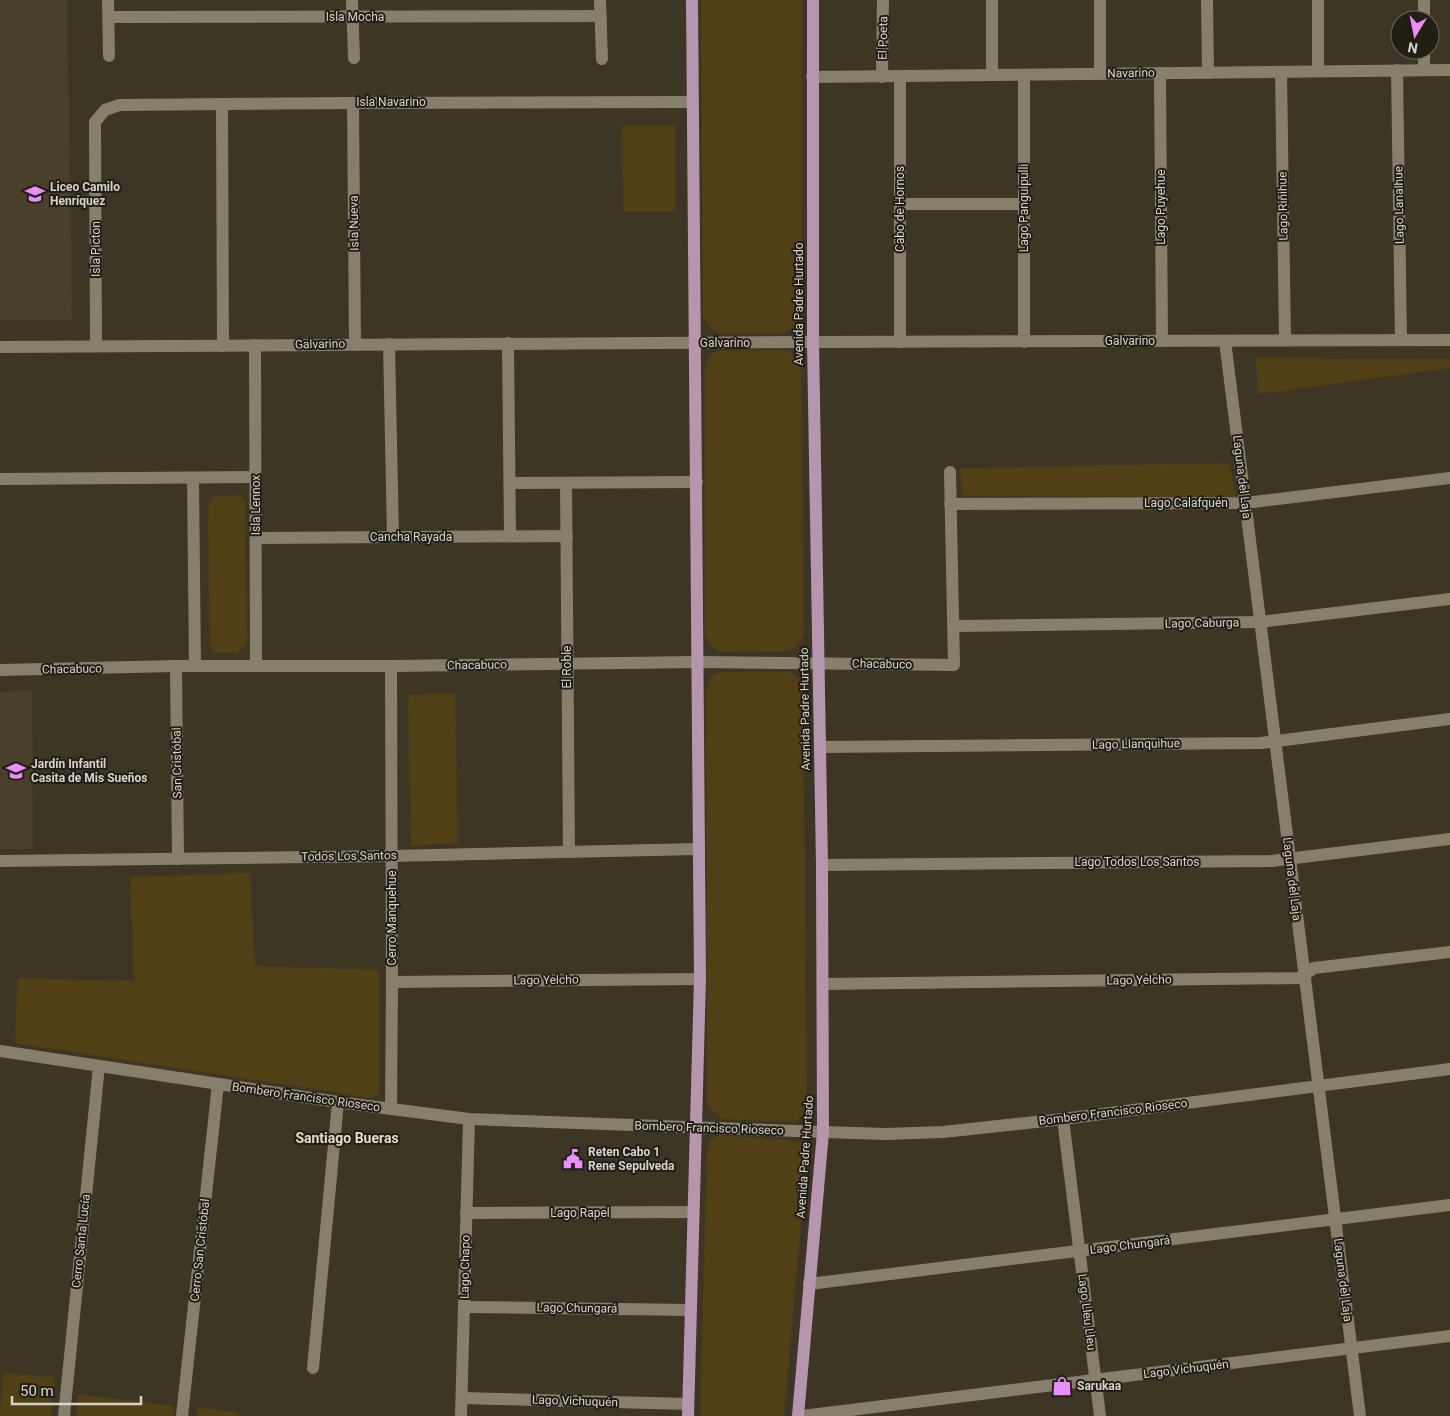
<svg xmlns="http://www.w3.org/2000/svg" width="1450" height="1416" viewBox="0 0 1450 1416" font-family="Roboto,sans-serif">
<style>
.built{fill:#4a3f28}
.green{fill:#513f15}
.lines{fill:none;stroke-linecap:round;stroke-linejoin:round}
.minor{stroke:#877e6b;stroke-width:12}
.tertiary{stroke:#877e6b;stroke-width:12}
.secondary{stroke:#877e6b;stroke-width:12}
.primary{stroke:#b696af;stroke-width:12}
.labels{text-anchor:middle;stroke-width:4;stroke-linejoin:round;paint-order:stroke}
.street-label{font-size:12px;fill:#d8d3c9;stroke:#211e16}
.poi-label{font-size:12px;font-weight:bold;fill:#d8d3c9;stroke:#211e16;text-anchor:start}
.neighbourhood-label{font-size:14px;font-weight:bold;fill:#e6dcc8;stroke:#211e16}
</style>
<rect width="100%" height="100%" fill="#3d3625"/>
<g class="built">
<polygon points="0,0 67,0 72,320 0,320"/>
<polygon points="32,690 33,849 0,849 0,692"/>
</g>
<g class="green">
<path d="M701 0H802L801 318C796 328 791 332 780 334H720C711 329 706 325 703 315Z"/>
<polygon points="675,125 676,211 623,211 622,126"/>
<path d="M784 350C795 353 799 358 801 369L804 634C799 644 797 649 785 651L723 652C712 649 709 645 705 635V366L709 356 716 351Z"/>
<polygon points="1256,358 1450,359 1450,368 1258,394"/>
<polygon points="1229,463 1236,497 963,496 960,468"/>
<polygon points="240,495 245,500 247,644 238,653 214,653 210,646 208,506 213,496"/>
<path d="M721 672H789C798 675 801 678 803 688L807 1107C804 1116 800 1119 791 1122L722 1119 709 1108 707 1101 706 691 708 682 712 675Z"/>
<polygon points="455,693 458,843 411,846 408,695"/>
<polygon points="250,873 255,966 379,970 379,1094 372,1098 15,1043 18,978 134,981 130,877"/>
<path d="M719 1135 796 1141 804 1144 807 1152 784 1416H700L707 1153C708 1143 709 1139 719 1135Z"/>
<polygon points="3,1373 55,1377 51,1416 0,1416"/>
<polygon points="78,1394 174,1406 173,1416 76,1416"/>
<polygon points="198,1408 239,1412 239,1416 197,1416"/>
</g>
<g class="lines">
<g class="minor">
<polyline points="108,0 109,56"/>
<polyline points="352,0 354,58"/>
<polyline points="600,0 602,59"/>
<polyline points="992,0 992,75"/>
<polyline points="1100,0 1100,74"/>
<polyline points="1207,0 1208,73"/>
<polyline points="109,17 601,16"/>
<polyline points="1424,20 1424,0"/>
<polyline points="1397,70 1401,340"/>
<polyline points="1424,70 1424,50"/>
<polyline points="1318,71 1318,0"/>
<polyline points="1281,72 1285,340"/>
<polyline points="1160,73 1162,341"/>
<polyline points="812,77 1450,70"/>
<polyline points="882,77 883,0"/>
<polyline points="353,103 355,344"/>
<polyline points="222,104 223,346"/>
<polyline points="900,204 1024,204"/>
<polyline points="900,342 900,76"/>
<polyline points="1024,342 1024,75"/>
<polyline points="508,343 510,536"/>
<polyline points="389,344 393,537"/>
<polyline points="255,345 256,665"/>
<polyline points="96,346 95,122 105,110 119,105 353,103 693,102"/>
<polyline points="193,478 195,666"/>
<polyline points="0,479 256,477"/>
<polyline points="510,483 697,482"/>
<polyline points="566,483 569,852"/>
<polyline points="950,504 1245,503 1450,478"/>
<polyline points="256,538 567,536"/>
<polyline points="953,626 1260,622 1450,599"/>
<polyline points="176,666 178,859"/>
<polyline points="391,666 392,982 391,1109"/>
<polyline points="0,670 176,666 391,666 697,662 954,665 950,472"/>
<polyline points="820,747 1261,743 1450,719"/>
<polyline points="0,861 392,856 698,849"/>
<polyline points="822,865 1271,861 1450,839"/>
<polyline points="392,982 700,979"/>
<polyline points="823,984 1300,978 1314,968 1450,952"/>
<polyline points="1063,1119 1100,1416"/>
<polyline points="466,1213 693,1212"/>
<polyline points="809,1284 1450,1205"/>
<polyline points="464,1307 691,1310"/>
<polyline points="313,1368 338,1102"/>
<polyline points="462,1398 688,1404"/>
<polyline points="64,1416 99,1066"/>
<polyline points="182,1416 218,1084"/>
<polyline points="461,1416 469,1119"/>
<polyline points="802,1416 1450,1336"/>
</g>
<g class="tertiary">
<polyline points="1225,341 1360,1416"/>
<polyline points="813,342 1450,340"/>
<polyline points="823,1132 886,1134 943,1132 1063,1119 1450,1069"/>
</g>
<g class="secondary">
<polyline points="0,347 813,342"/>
<polyline points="0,1051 338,1102 469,1119 823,1132"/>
</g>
<g class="primary">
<polyline points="688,1416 700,979 692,0"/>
<polyline points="798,1416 823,1132 822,865 813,342 813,0"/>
</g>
</g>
<defs>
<symbol id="school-bare" viewBox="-9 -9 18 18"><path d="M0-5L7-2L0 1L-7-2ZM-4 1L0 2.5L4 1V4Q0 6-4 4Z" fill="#eb8dfb" stroke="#211e16" stroke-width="2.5" paint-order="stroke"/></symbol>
<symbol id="civic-bare" viewBox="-9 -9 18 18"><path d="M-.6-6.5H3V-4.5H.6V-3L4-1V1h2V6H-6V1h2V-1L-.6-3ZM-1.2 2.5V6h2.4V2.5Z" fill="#eb8dfb" stroke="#211e16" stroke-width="2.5" paint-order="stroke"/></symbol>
<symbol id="shop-bare" viewBox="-9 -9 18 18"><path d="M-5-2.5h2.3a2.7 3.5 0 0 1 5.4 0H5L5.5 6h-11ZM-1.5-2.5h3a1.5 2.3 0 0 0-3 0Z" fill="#eb8dfb" stroke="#211e16" stroke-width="2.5" paint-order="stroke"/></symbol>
</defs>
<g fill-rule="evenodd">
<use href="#school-bare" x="21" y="180" width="28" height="28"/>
<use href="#school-bare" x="2" y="757" width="28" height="28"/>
<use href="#civic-bare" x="559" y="1145" width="28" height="28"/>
<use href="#shop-bare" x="1048" y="1372" width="28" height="28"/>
</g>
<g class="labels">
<g class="street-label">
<text x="355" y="21">Isla Mocha</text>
<text transform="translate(883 38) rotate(-89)" y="4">El Poeta</text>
<text transform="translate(1131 73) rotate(-1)" y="4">Navarino</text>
<text x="391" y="106">Isla Navarino</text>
<text transform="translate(1399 205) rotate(-91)" y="4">Lago Lanalhue</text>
<text transform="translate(1283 206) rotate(-91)" y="4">Lago Riñihue</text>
<text transform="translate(1161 207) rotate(-90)" y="4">Lago Puyehue</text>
<text transform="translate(1024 208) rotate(-90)" y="4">Lago Panguipulli</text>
<text transform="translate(900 209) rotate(-90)" y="4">Cabo de Hornos</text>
<text transform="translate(354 223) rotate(-91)" y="4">Isla Nueva</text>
<text transform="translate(96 249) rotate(-90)" y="4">Isla Picton</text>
<text transform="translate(799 304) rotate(-90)" y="4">Avenida Padre Hurtado</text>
<text x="1130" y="345">Galvarino</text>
<text x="725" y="347">Galvarino</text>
<text transform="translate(320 344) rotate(-1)" y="4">Galvarino</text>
<text transform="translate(1242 477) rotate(83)" y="4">Laguna del Laja</text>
<text x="1186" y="507">Lago Calafquén</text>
<text transform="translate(256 505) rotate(-90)" y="4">Isla Lennox</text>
<text x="411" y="541">Cancha Rayada</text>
<text transform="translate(1202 623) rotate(-1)" y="4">Lago Caburga</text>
<text transform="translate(882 664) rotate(1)" y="4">Chacabuco</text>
<text transform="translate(477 665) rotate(-1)" y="4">Chacabuco</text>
<text transform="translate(567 667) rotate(-90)" y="4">El Roble</text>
<text transform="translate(72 669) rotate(-1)" y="4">Chacabuco</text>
<text transform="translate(805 709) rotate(-91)" y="4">Avenida Padre Hurtado</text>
<text transform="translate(1136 744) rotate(-1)" y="4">Lago Llanquihue</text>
<text transform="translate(177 763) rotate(-91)" y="4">San Cristóbal</text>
<text transform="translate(349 856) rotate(-1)" y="4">Todos Los Santos</text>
<text x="1137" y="866">Lago Todos Los Santos</text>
<text transform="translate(1292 879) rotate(83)" y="4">Laguna del Laja</text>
<text transform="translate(392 918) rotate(-90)" y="4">Cerro Manquehue</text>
<text transform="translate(546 980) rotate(-1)" y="4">Lago Yelcho</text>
<text transform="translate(1139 980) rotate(-1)" y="4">Lago Yelcho</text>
<text transform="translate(306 1097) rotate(8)" y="4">Bombero Francisco Rioseco</text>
<text transform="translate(1113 1112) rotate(-7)" y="4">Bombero Francisco Rioseco</text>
<text transform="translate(709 1128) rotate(2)" y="4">Bombero Francisco Rioseco</text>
<text transform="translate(805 1157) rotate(-86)" y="4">Avenida Padre Hurtado</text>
<text x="580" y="1217">Lago Rapel</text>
<text transform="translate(81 1241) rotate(-84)" y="4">Cerro Santa Lucía</text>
<text transform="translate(1130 1245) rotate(-7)" y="4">Lago Chungará</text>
<text transform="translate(200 1250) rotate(-84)" y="4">Cerro San Cristóbal</text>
<text transform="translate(465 1267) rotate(-89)" y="4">Lago Chapo</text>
<text transform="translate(1343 1280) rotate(83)" y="4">Laguna del Laja</text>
<text transform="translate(577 1308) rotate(1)" y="4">Lago Chungará</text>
<text transform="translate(1087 1312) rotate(83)" y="4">Lago Lleu Lleu</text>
<text transform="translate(1186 1369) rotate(-7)" y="4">Lago Vichuquén</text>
<text transform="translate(575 1401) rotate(2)" y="4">Lago Vichuquén</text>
</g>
<g class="poi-label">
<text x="50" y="191">Liceo Camilo<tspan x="50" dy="14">Henríquez</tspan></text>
<text x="31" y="768">Jardín Infantil<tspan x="31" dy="14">Casita de Mis Sueños</tspan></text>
<text x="588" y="1156">Reten Cabo 1<tspan x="588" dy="14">Rene Sepulveda</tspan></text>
<text x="1077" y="1390">Sarukaa</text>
</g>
<g class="neighbourhood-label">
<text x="347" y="1143">Santiago Bueras</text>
</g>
</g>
<g transform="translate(1415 35) rotate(190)"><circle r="24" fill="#211e16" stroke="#6a665e"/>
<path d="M0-4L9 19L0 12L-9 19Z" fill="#eb8dfb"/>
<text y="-8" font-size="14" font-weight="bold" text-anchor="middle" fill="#d8d3c9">N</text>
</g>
<path d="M12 1396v8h129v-8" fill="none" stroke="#d8d3c9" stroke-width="2.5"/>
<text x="20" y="1396" font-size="15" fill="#d8d3c9" stroke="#211e16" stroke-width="4" paint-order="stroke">50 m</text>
</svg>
